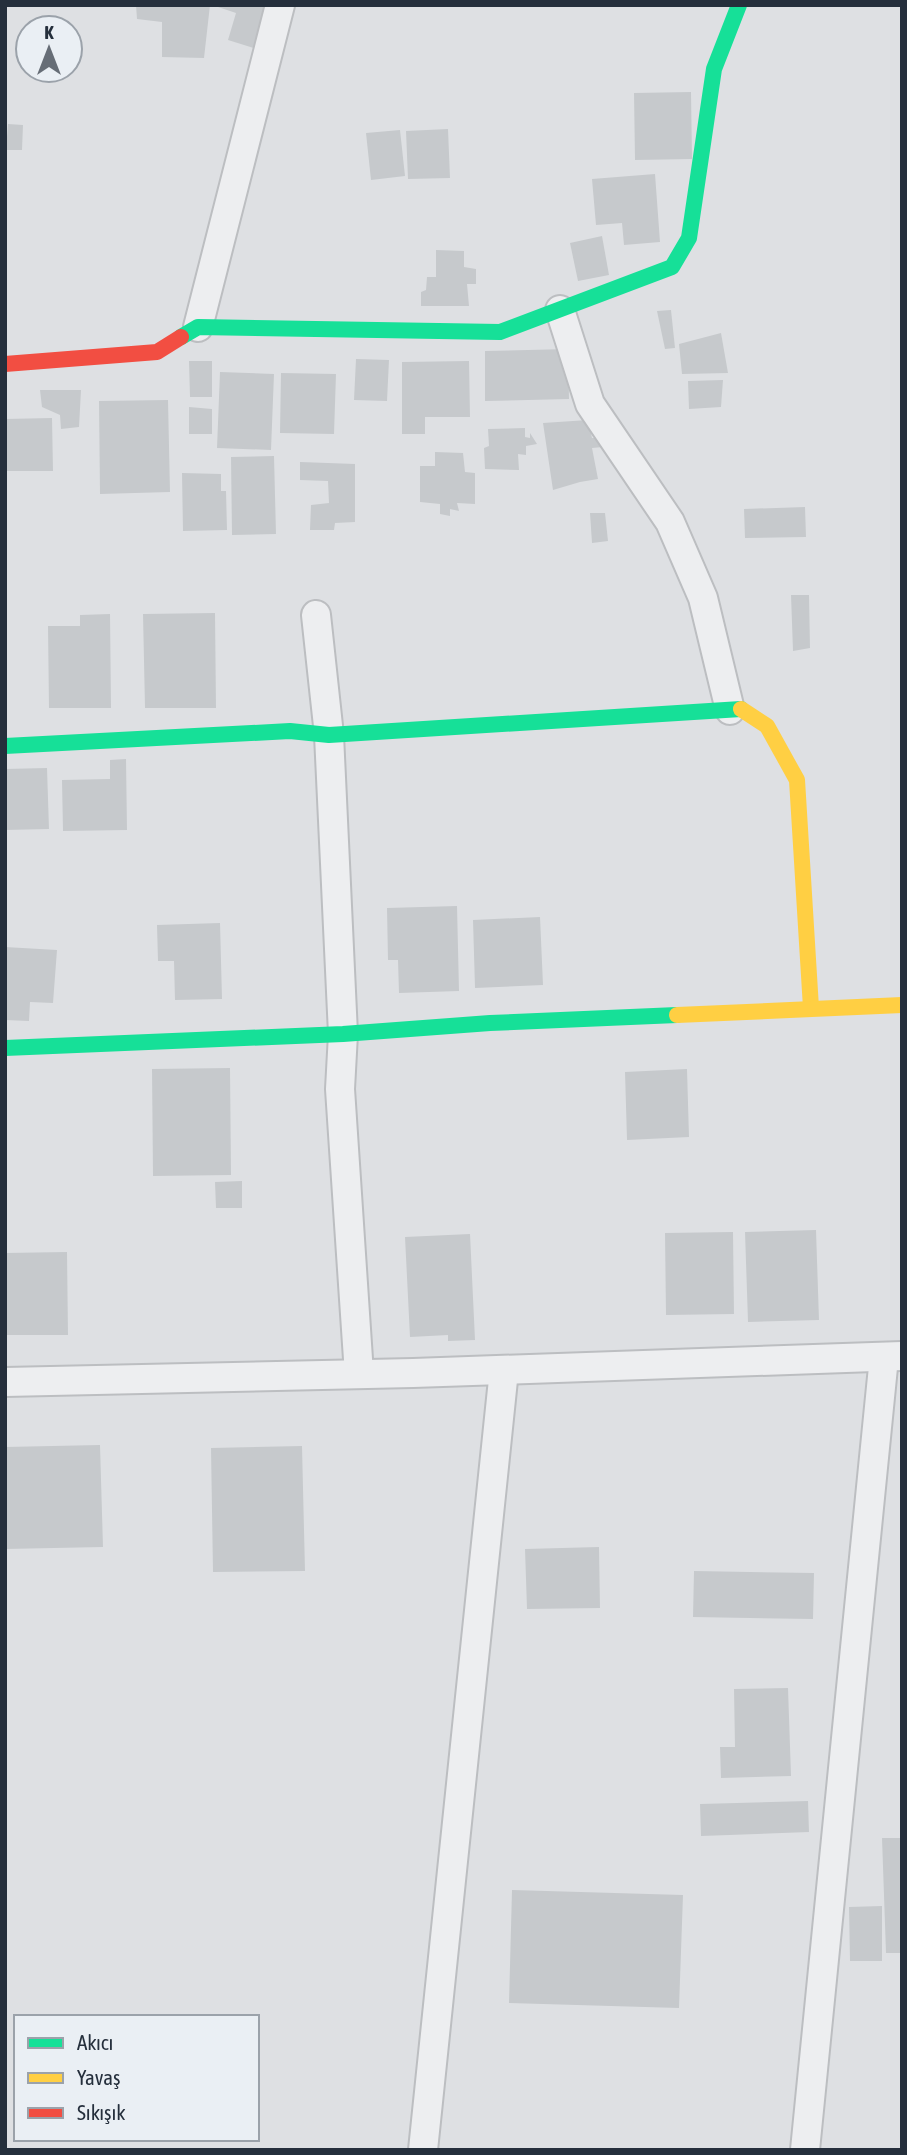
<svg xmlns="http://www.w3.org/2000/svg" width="907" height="2155" viewBox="0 0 907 2155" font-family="'Asap Condensed',sans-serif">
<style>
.building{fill:#c6c9cc}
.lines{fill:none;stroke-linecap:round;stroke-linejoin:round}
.street-casing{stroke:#bcbec1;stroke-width:32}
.street{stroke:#edeef0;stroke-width:28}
.fast{stroke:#16e098;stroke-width:16}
.slow{stroke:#ffcf43;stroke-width:16}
.jam{stroke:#f24e42;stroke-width:16}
</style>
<rect width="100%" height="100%" fill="#dee0e3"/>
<g class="building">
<polygon points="136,5 210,5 204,58 162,57 162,22 137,19"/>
<polygon points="212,5 270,5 257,49 228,40 236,13"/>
<polygon points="691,92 692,159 635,160 634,93"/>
<polygon points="8,124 23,125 22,150 6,150"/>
<polygon points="448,129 450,178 408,179 406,131"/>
<polygon points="400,130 405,176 371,180 366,133"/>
<polygon points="655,174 660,242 624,245 622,223 596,225 592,179"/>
<polygon points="602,236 609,275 578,281 570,243"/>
<polygon points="436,250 464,251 464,267 476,269 476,284 467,284 469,306 421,306 421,292 426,290 427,277 436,277"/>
<polygon points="671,310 675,348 665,349 657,311"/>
<polygon points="721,333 728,373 682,374 679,344"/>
<polygon points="568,349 569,399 485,401 485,351"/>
<polygon points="356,359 389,360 387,401 354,400"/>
<polygon points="189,361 212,361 212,397 190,397"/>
<polygon points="469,361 470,417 425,417 425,434 402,434 402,362"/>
<polygon points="220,372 274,374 271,450 217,448"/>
<polygon points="281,373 336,374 334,434 280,433"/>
<polygon points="723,380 721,407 689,409 688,381"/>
<polygon points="40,390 81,390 79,427 61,429 60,415 42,407"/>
<polygon points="168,400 170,492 100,494 99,401"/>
<polygon points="189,407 212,409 212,434 189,434"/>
<polygon points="52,418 53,471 5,471 5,419"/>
<polygon points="588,420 592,438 601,438 603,447 592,448 598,479 580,482 553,490 543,423"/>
<polygon points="525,428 525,437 530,438 530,433 537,444 526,446 526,455 518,454 519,470 485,469 484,448 489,446 488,429"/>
<polygon points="435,452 463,453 465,472 475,473 475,504 457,503 459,511 450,509 450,516 440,514 440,504 420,502 420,466 435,466"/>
<polygon points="274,456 276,534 232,535 231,457"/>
<polygon points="300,462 355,464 355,522 335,523 334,530 310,530 311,505 329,503 328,481 300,480"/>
<polygon points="182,473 221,474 221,491 226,491 227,530 183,531"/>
<polygon points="805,507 806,537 745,538 744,509"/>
<polygon points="590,513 605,513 608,541 592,543"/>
<polygon points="791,595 809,595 810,648 793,651"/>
<polygon points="215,613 216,708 145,708 143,614"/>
<polygon points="110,614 111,708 49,708 48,626 80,626 80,615"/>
<polygon points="126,759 127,830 63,831 62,780 110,779 110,760"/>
<polygon points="47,768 49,829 5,830 5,769"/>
<polygon points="457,906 459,991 399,993 398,960 388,960 387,908"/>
<polygon points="540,917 543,985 475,988 473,920"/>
<polygon points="220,923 222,999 175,1000 174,961 158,961 157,925"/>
<polygon points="5,947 57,950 53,1003 30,1002 29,1021 5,1020"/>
<polygon points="230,1068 231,1175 153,1176 152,1069"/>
<polygon points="687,1069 689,1137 627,1140 625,1072"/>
<polygon points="242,1181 242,1208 216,1208 215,1182"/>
<polygon points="816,1230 819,1320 748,1322 745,1232"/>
<polygon points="733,1232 734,1314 666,1315 665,1233"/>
<polygon points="470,1234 475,1340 448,1341 448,1335 410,1337 405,1237"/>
<polygon points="67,1252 68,1335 5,1335 5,1253"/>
<polygon points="100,1445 103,1547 5,1549 5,1447"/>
<polygon points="302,1446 305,1571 213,1572 211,1448"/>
<polygon points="599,1547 600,1608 527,1609 525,1549"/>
<polygon points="694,1571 814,1573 813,1619 693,1617"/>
<polygon points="788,1688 791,1776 721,1778 720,1747 735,1747 734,1689"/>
<polygon points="808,1801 809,1832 701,1836 700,1804"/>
<polygon points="882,1838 902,1838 902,1953 886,1953"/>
<polygon points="512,1890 683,1895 679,2008 509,2003"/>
<polygon points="882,1906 882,1961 850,1961 849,1907"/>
</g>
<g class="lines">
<defs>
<g id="street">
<polyline points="560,310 590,404 670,522 703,598 730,710"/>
<polyline points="198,327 280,5"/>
<polyline points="316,615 329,735 343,1034 340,1089 359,1374"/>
<polyline points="5,1382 413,1373 902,1356"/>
<polyline points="423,2150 504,1370"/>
<polyline points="805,2150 884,1357"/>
</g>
</defs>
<use href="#street" class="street-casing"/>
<use href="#street" class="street"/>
<g class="fast">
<polyline points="181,337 198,327 500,332 672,267 689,238 714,69 739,5"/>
<polyline points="5,746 290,731 329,735 741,709"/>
<polyline points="5,1048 343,1034 490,1023 677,1015"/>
</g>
<g class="slow">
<polyline points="741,709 767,726 797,780 811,1008"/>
<polyline points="677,1015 902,1005"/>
</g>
<polyline class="jam" points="5,364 157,352 181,337"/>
</g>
<rect width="907" height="2155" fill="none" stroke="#252f3c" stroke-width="14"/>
<rect x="14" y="2015" width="245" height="126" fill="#eaeff4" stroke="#9ba2aa" stroke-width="2"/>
<rect x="28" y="2038" width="35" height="10" fill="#16e098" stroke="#9ba2aa" stroke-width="2"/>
<text x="77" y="2050" font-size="21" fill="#252f3c">Akıcı</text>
<rect x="28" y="2073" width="35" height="10" fill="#ffcf43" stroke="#9ba2aa" stroke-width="2"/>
<text x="77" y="2085" font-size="21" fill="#252f3c">Yavaş</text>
<rect x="28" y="2108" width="35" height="10" fill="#f24e42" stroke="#9ba2aa" stroke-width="2"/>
<text x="77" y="2120" font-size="21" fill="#252f3c">Sıkışık</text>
<g transform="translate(49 49)"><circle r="33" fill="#eaeff4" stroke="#9ba2aa" stroke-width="2"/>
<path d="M0-5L12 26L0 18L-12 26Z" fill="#666d76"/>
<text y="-10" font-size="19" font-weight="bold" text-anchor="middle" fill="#252f3c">K</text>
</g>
</svg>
